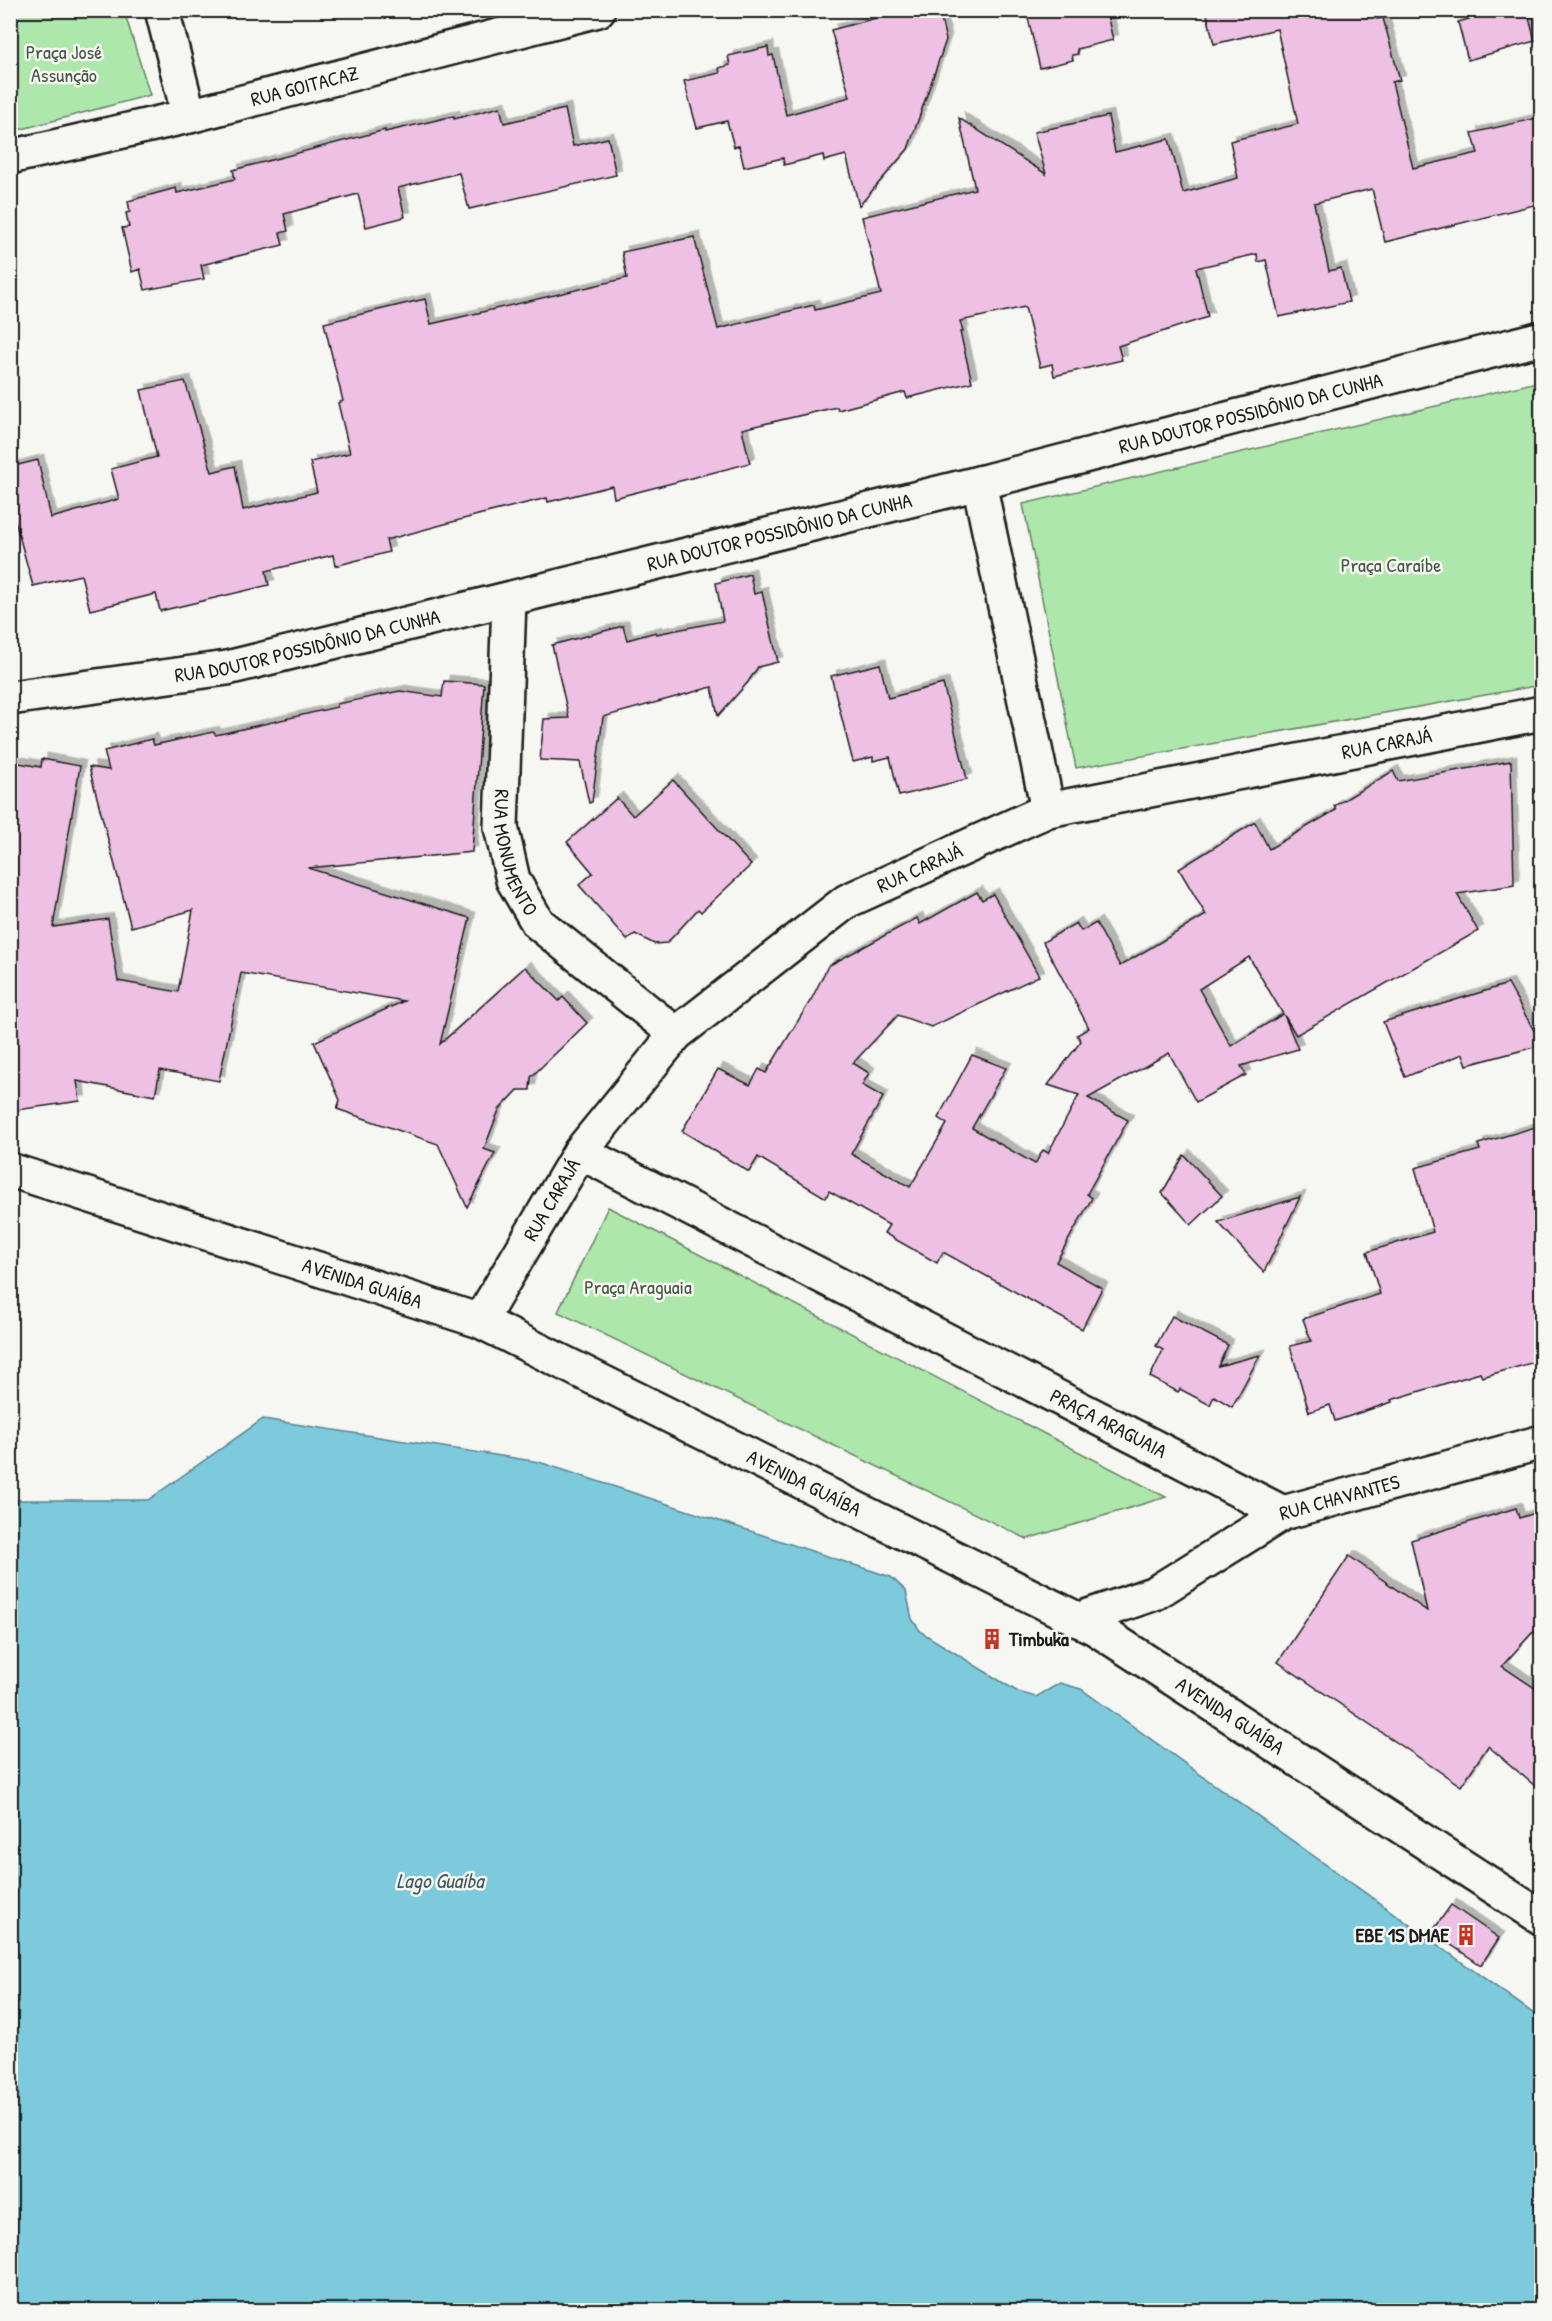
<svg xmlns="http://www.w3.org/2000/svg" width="1552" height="2321" viewBox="0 0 1552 2321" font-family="'Patrick Hand',sans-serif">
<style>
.green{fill:#aee7ab;stroke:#658264;stroke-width:1.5}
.water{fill:#7dcadc;stroke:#56848f;stroke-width:1.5}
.building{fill:#edc0e4;stroke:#1c1c1c;stroke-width:1.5;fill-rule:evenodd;filter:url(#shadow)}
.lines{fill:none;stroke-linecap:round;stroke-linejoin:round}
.minor-casing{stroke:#1c1c1c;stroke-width:38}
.secondary-casing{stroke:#1c1c1c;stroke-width:38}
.minor{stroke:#f6f6f2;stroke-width:33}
.secondary{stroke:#f6f6f2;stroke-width:33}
.labels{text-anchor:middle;stroke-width:5;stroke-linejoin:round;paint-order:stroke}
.park-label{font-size:20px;fill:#485947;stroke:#f6f6f2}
.street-label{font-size:20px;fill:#1c1c1c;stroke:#f6f6f2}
.poi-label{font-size:20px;font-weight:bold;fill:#1c1c1c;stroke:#f6f6f2;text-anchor:start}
.water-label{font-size:21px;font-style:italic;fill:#3e595f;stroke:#f6f6f2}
</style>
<defs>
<filter id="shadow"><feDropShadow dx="5.5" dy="-5.5" stdDeviation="0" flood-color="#0004"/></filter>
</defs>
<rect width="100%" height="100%" fill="#f6f6f2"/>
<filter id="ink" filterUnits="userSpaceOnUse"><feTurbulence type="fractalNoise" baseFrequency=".0167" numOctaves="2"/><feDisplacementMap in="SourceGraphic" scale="12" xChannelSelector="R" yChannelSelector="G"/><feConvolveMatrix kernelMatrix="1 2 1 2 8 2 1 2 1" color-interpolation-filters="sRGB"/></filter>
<g filter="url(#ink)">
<g class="green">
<polygon points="11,10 124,11 150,95 11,132"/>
<polygon points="1541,381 1541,685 1076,768 1023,504"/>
<polygon points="608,1207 1166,1497 1027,1539 558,1312"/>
</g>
<polygon class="water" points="263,1419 539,1462 891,1577 906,1591 912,1619 921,1632 1018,1692 1036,1697 1060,1683 1081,1689 1541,2019 1541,2310 11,2310 11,1500 148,1500"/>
<g class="building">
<polygon points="906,10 939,10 946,40 908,149 859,206 846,155 824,161 823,155 784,165 783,158 744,167 739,146 734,147 727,121 697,128 684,81 720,73 719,68 730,65 728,56 768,47 769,56 773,55 786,115 850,97 831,30"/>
<polygon points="1026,10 1106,10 1113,40 1077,49 1078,54 1072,55 1073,60 1040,68"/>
<polygon points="1206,10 1376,10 1377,19 1383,18 1400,80 1392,82 1413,168 1478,153 1472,133 1542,117 1542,203 1385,242 1372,189 1314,203 1329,271 1341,268 1349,302 1279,317 1266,260 1258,262 1257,254 1196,268 1208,317 1118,346 1122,360 1054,376 1052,364 1040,367 1025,307 960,321 963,332 960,332 972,382 907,398 905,392 838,410 837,407 742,429 750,463 614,498 612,486 548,502 547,498 478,515 386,540 389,552 335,566 333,555 266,571 269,585 160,611 156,594 90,610 81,575 33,586 10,503 10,467 38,460 51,518 119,499 111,469 157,457 141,390 185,381 212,472 235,466 243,510 317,492 310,462 350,453 338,403 343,401 324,323 425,299 431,324 627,278 622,252 694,237 718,329 814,305 815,310 881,294 862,217 975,189 959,118 1046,174 1034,132 1108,116 1115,152 1169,139 1183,193 1238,178 1230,141 1298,124 1277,29 1214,44"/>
<polygon points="1502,10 1527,10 1535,41 1468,60 1458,22"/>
<polygon points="500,107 504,123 565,109 573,146 608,138 616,175 469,209 459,173 398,188 405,217 366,227 358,194 284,214 288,231 280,233 283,245 201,265 204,279 145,290 140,269 132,272 122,228 129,227 126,213 130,212 128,201 176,188 177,193 235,179 233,170 385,130 385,132 454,116 454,119"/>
<polygon points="750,574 754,594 762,592 778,662 758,667 748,682 718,716 712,687 603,717 592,802 589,803 580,762 540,760 544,719 569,718 552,645 623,626 627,640 656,632 656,634 723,621 716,583"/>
<polygon points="880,664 888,698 943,684 967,779 899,796 890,757 873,761 873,757 853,762 831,676"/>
<polygon points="444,681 484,684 472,852 308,868 470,918 440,1044 525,967 559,1001 563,997 587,1023 531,1077 530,1090 518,1090 499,1110 484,1149 495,1153 467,1207 438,1144 337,1109 340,1100 314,1042 404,1001 241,973 219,1081 160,1070 155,1096 77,1081 80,1101 10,1111 10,779 14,762 41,767 42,759 80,766 53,927 108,919 118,981 178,992 193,910 131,927 89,767 109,770 104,751 152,739 154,745 213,732 216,735 337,707 337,704 400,691 442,697"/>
<path d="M1511 761 1514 885 1457 894 1478 931 1296 1035 1284 1015 1298 1049 1241 1066 1246 1075 1196 1102 1169 1053 1088 1098 1128 1120 1087 1194 1092 1198 1056 1262 1102 1288 1082 1329 943 1252 937 1263 884 1233 889 1225 829 1191 826 1198 758 1157 749 1172 682 1131 718 1069 750 1085 759 1069 766 1073 812 998 828 966 917 918 920 924 977 892 982 900 993 894 1039 976 931 1027 898 1015 853 1063 869 1073 862 1085 883 1097 851 1154 910 1187 947 1124 938 1118 972 1055 1006 1068 972 1128 1035 1164 1043 1150 1048 1153 1079 1095 1048 1085 1081 1041 1077 1035 1089 1028 1043 942 1076 923 1081 931 1096 923 1120 966 1206 915 1179 869 1255 822 1269 849 1336 810 1334 806 1393 771 1398 781ZM1249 957 1283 1014 1231 1046 1199 989Z"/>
<polygon points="673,780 751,865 701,912 698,909 667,943 654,944 635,934 627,940 579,885 593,873 567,842 617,798 633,816"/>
<polygon points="1508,984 1542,1045 1467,1065 1463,1054 1405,1077 1383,1022"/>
<polygon points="1542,1125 1542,1360 1482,1377 1480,1373 1391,1400 1392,1402 1335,1421 1330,1405 1309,1412 1290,1346 1311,1341 1303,1319 1380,1294 1367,1252 1433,1232 1415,1168 1480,1150 1478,1144"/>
<polygon points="1184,1155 1222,1196 1191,1225 1162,1193"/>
<polygon points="1300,1197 1264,1272 1218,1222"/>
<polygon points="1172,1316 1228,1345 1218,1366 1260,1355 1232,1407 1214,1396 1210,1405 1180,1389 1178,1392 1150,1377 1163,1350 1156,1346"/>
<polygon points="1516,1508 1519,1518 1542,1511 1542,1558 1532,1561 1542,1594 1542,1630 1532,1633 1502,1666 1542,1693 1542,1792 1488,1746 1461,1786 1278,1662 1349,1556 1427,1611 1411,1540"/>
<polygon points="1451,1905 1499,1938 1481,1965 1432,1932"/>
</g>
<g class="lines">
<defs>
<g id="minor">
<polyline points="162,10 189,116"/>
<path id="s1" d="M10 157 189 116 598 10"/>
<polyline points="979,483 1048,810"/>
<path id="s2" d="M509 600 501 827 513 880 538 923 676 1034"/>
<path id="s3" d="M10 698 227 668 979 483 1542 338"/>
<path id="s4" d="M580 1152 1283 1513"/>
<path id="s5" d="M480 1321 580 1152 676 1034 847 901 1048 810 1542 713"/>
<path id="s6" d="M1077 1620 1155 1593 1283 1513 1542 1442"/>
</g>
<g id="secondary">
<path id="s7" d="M10 1170 480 1321 1095 1628 1542 1918"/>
</g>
</defs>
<use href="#minor" class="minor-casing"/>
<use href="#secondary" class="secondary-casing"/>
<use href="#minor" class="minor"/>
<use href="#secondary" class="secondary"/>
</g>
</g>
<defs>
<symbol id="building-bare" viewBox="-9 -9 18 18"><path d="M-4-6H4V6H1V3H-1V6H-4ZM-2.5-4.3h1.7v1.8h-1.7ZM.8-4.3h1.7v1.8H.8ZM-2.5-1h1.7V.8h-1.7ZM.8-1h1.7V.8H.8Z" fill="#c8321e" stroke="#f6f6f2" stroke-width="2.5" paint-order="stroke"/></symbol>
</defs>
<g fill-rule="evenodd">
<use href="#building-bare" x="977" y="1624" width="30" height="30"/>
<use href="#building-bare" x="1451" y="1920" width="30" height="30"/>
</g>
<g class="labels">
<g class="park-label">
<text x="64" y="59">Praça José<tspan x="64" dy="23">Assunção</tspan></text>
<text x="1391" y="572">Praça Caraíbe</text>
<text x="638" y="1294">Praça Araguaia</text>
</g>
<g class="street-label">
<text dy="7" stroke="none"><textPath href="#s1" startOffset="303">RUA GOITACAZ</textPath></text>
<text dy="7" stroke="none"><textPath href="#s3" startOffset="1274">RUA DOUTOR POSSIDÔNIO DA CUNHA</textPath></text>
<text dy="7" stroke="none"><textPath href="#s3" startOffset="788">RUA DOUTOR POSSIDÔNIO DA CUNHA</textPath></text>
<text dy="7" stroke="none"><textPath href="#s3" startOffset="302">RUA DOUTOR POSSIDÔNIO DA CUNHA</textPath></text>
<text dy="7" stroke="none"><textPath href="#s5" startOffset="1131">RUA CARAJÁ</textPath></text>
<text dy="7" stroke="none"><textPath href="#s2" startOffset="255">RUA MONUMENTO</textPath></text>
<text dy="7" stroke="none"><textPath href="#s5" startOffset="645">RUA CARAJÁ</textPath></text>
<text dy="7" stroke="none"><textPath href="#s5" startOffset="141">RUA CARAJÁ</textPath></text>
<text dy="7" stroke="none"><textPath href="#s7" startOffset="370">AVENIDA GUAÍBA</textPath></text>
<text dy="7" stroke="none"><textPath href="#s4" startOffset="594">PRAÇA ARAGUAIA</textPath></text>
<text dy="7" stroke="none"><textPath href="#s7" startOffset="856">AVENIDA GUAÍBA</textPath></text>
<text dy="7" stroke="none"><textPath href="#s6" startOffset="292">RUA CHAVANTES</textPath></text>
<text dy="7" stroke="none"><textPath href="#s7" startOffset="1342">AVENIDA GUAÍBA</textPath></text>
</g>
<g class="poi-label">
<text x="1009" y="1646">Timbuka</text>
<text x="1449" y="1942" text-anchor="end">EBE 1S DMAE</text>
</g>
<g class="water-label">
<text x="440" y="1888">Lago Guaíba</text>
</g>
</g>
<rect width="1552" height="2321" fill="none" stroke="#f6f6f2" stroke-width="36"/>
<rect x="18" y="18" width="1516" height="2285" fill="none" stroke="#1c1c1c" stroke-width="2" filter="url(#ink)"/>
</svg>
